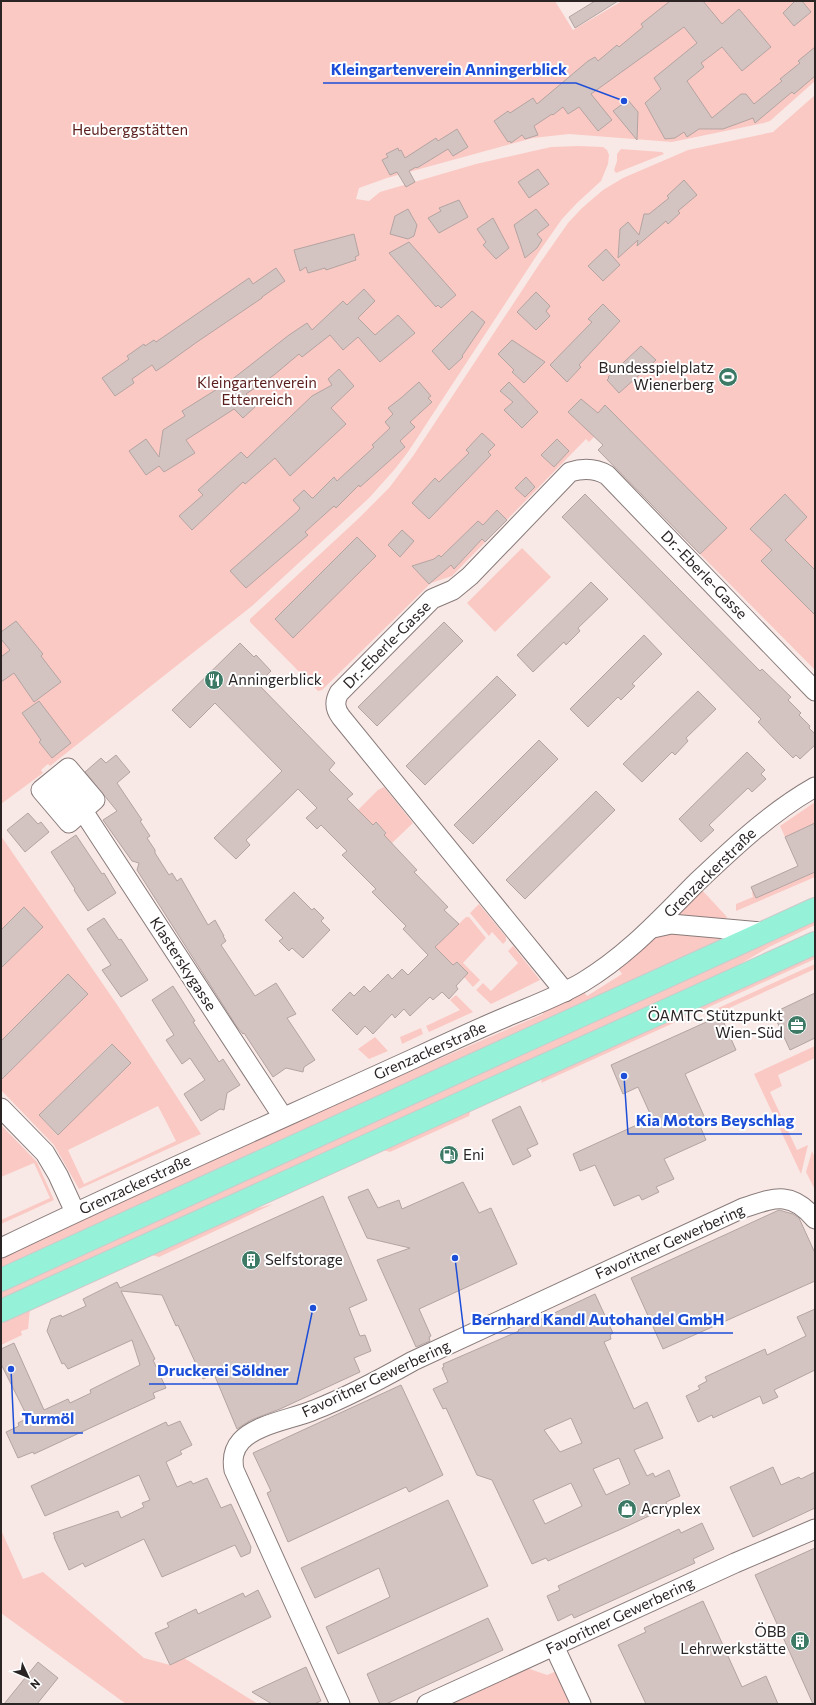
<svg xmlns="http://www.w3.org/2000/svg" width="816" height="1705" viewBox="0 0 816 1705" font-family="Commissioner,sans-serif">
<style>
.green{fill:#fbc9c4;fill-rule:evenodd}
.building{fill:#d3c4c2;stroke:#b3a4a2;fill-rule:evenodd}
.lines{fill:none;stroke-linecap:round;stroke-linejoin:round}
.street-casing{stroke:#897b7a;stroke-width:21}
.primary-casing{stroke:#cccaca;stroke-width:24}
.street{stroke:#fff;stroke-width:19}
.primary{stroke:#95f1d7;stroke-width:22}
.labels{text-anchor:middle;stroke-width:4;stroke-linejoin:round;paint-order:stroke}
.park-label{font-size:15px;fill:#5a1e1c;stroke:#fff}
.poi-label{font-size:15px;fill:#2a2424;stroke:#fff;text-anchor:start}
.street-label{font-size:15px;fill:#2a2424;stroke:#fff}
.leader{fill:none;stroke:#1d4ed8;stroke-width:1.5}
.callout-dot{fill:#1d4ed8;stroke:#fff;stroke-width:1.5}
.callout-label{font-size:16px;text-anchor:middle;font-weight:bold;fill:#1d4ed8;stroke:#fff;stroke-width:4;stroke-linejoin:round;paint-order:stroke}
</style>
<rect width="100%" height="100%" fill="#f8e9e7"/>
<g class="green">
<polygon points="1,1 555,1 573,30 622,1 815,1 815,81 770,121 764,123 672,142 569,134 533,138 387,178 359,188 356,199 369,201 380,192 476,164 551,147 578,146 603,147 607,150 609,155 608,164 601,181 577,203 562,219 539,252 408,452 395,469 369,498 252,606 50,766 48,764 41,770 43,773 1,804"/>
<polygon points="815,95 815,670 700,554 726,528 615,416 589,442 586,439 452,576 431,583 322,690 318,691 250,622 250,619 358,519 389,488 413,456 540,263 568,223 582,208 603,190 623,178 688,150 773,132"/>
<polygon points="621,149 662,152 664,154 616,173 614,170 617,161 617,154"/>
<polygon points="522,548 551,577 495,632 467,603"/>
<polygon points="384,787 413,823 391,844 383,836 386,832 376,823 373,825 358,810 378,790"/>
<polygon points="815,802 815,823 785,837 780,826"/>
<path d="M1 836 118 1006 201 1134 79 1189 54 1145 1 1090V1076L3 1078 88 994 68 974 1 1041V968L43 927 24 907 1 930ZM111 1044 130 1063 57 1135 39 1115ZM158 1106 176 1141 84 1184 68 1150Z"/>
<polygon points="815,872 815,877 736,911 736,904 753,897 752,892 765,885 775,888 781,887"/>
<polygon points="701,889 727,917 725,921 673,915"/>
<polygon points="479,904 506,937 506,941 503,944 492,932 489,936 470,913"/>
<polygon points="466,917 469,917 486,938 463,963 480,980 473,987 464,977 468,973 457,962 453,965 435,947"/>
<polygon points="815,919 815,925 769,947 725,973 1,1302 1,1289"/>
<polygon points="664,931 720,937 720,939 707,948 1,1269 1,1257 397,1077 543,1014 543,1008 582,989 587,996 622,974 617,967 657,934"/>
<polygon points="513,946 540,980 491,1004 476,990 483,983 491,991 518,963 508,951"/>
<polygon points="815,952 815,959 541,1083 543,1075"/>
<polygon points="815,964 815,969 727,1009 729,1015 720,1018 716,1009"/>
<polygon points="456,995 473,1012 429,1032 426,1026 460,1010 450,1000"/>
<polygon points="421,1028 423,1034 402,1044 400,1037"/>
<polygon points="375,1037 388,1051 369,1059 358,1049"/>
<polygon points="815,1046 815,1058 778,1075 782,1086 770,1092 797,1150 808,1145 801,1174 754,1074"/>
<polygon points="471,1109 469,1116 390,1152 380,1149"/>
<polygon points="1,1125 37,1162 54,1200 1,1224 1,1220 50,1198 34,1163 1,1177"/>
<polygon points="812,1151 815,1158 815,1190 806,1172"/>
<polygon points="273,1204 159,1257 152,1255 154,1253 244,1212"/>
<polygon points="30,1309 28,1329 21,1331 22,1335 1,1345 1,1323"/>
<polygon points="1,1530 23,1579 43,1572 144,1658 170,1665 184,1658 258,1704 126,1704 1,1613"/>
<polygon points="527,1668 547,1675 557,1671 572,1704 448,1704"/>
</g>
<g class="building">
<polygon points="595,1 618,1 575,28 569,17"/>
<polygon points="670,1 703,1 722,24 739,9 771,47 742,71 722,47 701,63 704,67 687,81 712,118 741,94 746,94 754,104 782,81 780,79 800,63 798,61 815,47 815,76 794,94 792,92 755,123 753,118 723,129 699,129 687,137 684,132 675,138 665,139 645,103 661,89 654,78 697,43 684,27 591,94 612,120 598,131 579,107 568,114 563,107 553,115 552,114 534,126 538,135 525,139 522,135 511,143 510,141 508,142 494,121 508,111 510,113 533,98 537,104 588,61 595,57 598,61 617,45 619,47 643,27 641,24"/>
<polygon points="795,1 802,1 811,12 794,26 783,13"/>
<polygon points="628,100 638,112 637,140 613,111"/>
<polygon points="457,129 468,147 453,156 448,149 417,168 416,167 409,171 415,182 406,187 397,172 390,175 382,160 388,157 386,154 398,148 399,151 401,150 405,158 436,138 438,141"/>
<polygon points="538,169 549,184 529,198 518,182"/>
<polygon points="684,180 697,195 678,211 680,213 668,224 666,221 637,246 638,240 618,258 620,229 628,222 639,235 644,214 649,214 669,198 667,196"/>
<polygon points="459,200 468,217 439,233 428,218 441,211 439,208"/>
<polygon points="408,209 417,225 414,236 408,239 390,234 395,216"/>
<polygon points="536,209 549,225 537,234 542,240 537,248 525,258 514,225"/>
<polygon points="493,218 509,248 496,259 483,245 486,242 477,229"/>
<polygon points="354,234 359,255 355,257 356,260 326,270 325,268 308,273 306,267 300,271 294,250"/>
<polygon points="409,242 456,295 441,308 438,305 436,307 389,253"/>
<polygon points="606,249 620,265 603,281 588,266"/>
<polygon points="276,268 285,281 262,297 262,298 197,342 165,365 156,371 152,365 132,379 134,383 115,396 102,378 129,359 127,356 144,344 145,346 154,340 156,342 249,278 253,284"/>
<polygon points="364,289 375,301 358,318 375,335 398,315 415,333 380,362 358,337 343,350 330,335 302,357 299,354 274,375 246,394 257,405 243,418 234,409 186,440 195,453 164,472 159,466 146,475 129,451 146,439 159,457 163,430 185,416 182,411 230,381 289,335 307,323 312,330 343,301 347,305"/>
<polygon points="536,292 550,306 546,311 550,316 536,330 517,312"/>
<polygon points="603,304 620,321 579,365 581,367 567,382 550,365 592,322 588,319"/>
<polygon points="472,311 485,322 462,356 463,357 449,370 432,351"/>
<polygon points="512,340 545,362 524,383 512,372 514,370 498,354"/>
<polygon points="641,346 656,360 619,393 607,380 609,378 608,377"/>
<polygon points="339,369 354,386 331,408 346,424 290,476 275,458 245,484 243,482 192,530 179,516 203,495 198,490 241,452 247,458 312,396 332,385 328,379"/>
<polygon points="419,382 431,396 428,398 432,402 410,422 415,427 400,441 405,447 360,487 359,485 336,508 334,506 305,532 308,535 246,588 230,571 298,511 300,508 293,500 304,490 312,498 313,498 334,477 337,481 374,447 372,445 390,428 385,422 393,414 388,408 401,398"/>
<polygon points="509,382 538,412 522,428 504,410 513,402 500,391"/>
<polygon points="581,399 598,413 605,405 727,528 700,554 598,450 603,445 568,412"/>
<polygon points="482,433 495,445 488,452 491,455 429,519 412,503 435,478 439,482 469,453 466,450"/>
<polygon points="557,439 569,451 554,467 541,455"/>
<polygon points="526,477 535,487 525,497 515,488"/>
<polygon points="585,494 760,671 762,669 791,697 788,700 801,713 799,715 810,726 809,728 815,734 815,745 800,759 796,755 793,758 781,746 758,722 761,719 562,517"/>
<polygon points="785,494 807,517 785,540 815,570 815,615 761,561 772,550 750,529"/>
<polygon points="497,510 507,520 485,542 482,539 454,569 451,565 429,584 412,566 434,559 439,555 441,557 478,521 483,525"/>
<polygon points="402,530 414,541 400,557 388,545"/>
<polygon points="357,537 376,556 293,638 275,619"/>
<polygon points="591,582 608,599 578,628 580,631 566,645 564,642 533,672 517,655"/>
<polygon points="16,621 43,654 41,656 61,682 34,702 14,673 1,682 1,657 10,650 1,639 1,632"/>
<polygon points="444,622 463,641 377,726 358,707"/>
<polygon points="644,635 662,654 632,684 635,686 621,700 618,697 588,727 570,709"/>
<polygon points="240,643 254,657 256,655 271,671 258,684 335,763 329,770 353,794 347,799 373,825 376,822 386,833 384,835 417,870 414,872 448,907 444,910 459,924 435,947 453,965 457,962 468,973 456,986 458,989 449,999 442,992 433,1000 430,997 410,1016 404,1009 395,1018 392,1014 373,1034 365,1026 357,1035 332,1010 350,992 354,996 364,986 370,992 388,974 392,979 402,969 408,975 428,955 403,929 406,926 372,892 376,889 342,855 347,851 321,825 317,829 306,818 317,808 298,789 246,840 250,845 236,859 214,838 282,771 215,703 190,728 172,710"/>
<polygon points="497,676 516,695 425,785 406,766"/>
<polygon points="698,691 716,709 686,738 688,741 675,755 672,752 642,782 623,764"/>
<polygon points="39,701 71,743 52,758 39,742 41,740 22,713"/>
<polygon points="539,740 558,759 473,844 454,825"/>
<polygon points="747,752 765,770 761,774 766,779 752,792 748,788 709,825 714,830 701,842 679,819"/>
<polygon points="116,755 130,772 117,783 142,820 140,821 150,836 147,838 155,850 155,853 169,875 172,873 177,881 181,878 208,925 215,920 224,936 223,936 226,941 221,945 255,996 276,983 296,1014 287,1018 315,1060 304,1067 303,1072 286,1068 273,1077 244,1033 243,1034 237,1027 137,870 139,863 132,861 103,820 117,811 85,772 101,758 106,763"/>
<polygon points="596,791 615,810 525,899 506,880"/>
<polygon points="28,813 38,824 41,822 49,832 25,852 7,830"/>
<polygon points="815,823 815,872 756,898 751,887 798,866 785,837"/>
<polygon points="76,835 102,874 104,873 116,893 88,911 74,890 75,889 51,852"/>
<polygon points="294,892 312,910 314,908 324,918 321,921 330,930 303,958 292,948 289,951 279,941 283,938 265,920"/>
<polygon points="24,907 43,927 1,968 1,930"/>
<polygon points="104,918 119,940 121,939 148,980 121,997 102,970 111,965 87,929"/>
<polygon points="68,974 88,994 1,1080 1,1041"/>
<polygon points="173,986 195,1021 193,1022 219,1062 223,1059 240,1085 227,1093 224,1110 220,1109 201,1121 184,1094 205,1080 190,1058 182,1064 166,1040 174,1035 152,1000"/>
<polygon points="815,993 815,1038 790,1050 773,1013"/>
<polygon points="713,1019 724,1023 736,1050 685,1074 704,1116 700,1126 706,1140 664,1159 674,1179 656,1187 659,1192 642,1200 639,1195 614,1206 595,1165 580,1171 573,1154 652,1118 638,1087 623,1094 611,1065"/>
<polygon points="112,1044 131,1063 58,1135 39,1115"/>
<polygon points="520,1106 538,1144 527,1149 531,1156 513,1165 492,1120"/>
<polygon points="463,1182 479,1213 491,1208 517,1264 419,1309 431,1336 429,1337 430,1341 416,1347 377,1260 410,1248 367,1238 348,1197 368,1189 378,1208 399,1200 402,1209"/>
<polygon points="323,1196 367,1300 349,1308 360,1336 365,1335 371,1351 354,1358 360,1372 280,1409 251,1420 237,1429 214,1374 203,1379 178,1325 176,1326 162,1295 121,1291 155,1359 153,1360 166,1388 153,1393 155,1398 34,1454 33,1452 18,1458 6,1432 19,1426 18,1423 28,1418 1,1364 1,1349 14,1343 44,1410 68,1399 70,1403 91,1393 90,1390 140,1365 132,1340 68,1369 64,1363 62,1364 47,1331 51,1319 61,1315 62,1317 86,1306 83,1299 117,1282 120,1288"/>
<polygon points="779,1210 793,1214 799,1218 815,1253 815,1281 663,1349 631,1278"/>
<path d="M595 1294 613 1333 610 1335 611 1339 604 1342 634 1409 647 1402 663 1438 634 1450 647 1476 653 1473 655 1477 669 1470 680 1496 666 1502 668 1507 619 1530 548 1561 546 1558 532 1564 492 1480 477 1475 446 1408 443 1409 433 1389 448 1382 442 1368 444 1367 443 1364 519 1331 518 1330ZM571 1418 582 1443 560 1452 544 1430ZM619 1458 630 1484 606 1495 593 1469ZM571 1483 582 1506 545 1524 533 1500Z"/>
<polygon points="815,1309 815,1370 774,1390 778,1397 763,1404 760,1396 713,1418 712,1415 698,1422 686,1396 700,1389 698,1386 707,1381 705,1377 765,1349 767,1355 806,1336 797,1317"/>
<polygon points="401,1385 443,1475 409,1492 406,1487 288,1542 267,1493 271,1491 253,1453"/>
<polygon points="180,1421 192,1445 180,1451 182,1454 166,1462 177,1487 191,1481 193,1484 207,1478 221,1508 231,1504 251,1547 250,1553 241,1557 235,1545 162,1577 144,1539 85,1567 83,1563 69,1570 54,1537 55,1537 53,1533 118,1511 121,1518 144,1507 142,1503 150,1500 139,1475 45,1516 31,1486 166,1422 168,1426"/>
<polygon points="773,1467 781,1485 799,1477 801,1479 815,1472 815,1508 753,1537 730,1487"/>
<polygon points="448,1500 488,1586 338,1654 326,1627 390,1597 379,1568 315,1598 301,1568"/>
<polygon points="702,1523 714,1549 693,1559 695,1563 574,1618 572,1614 558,1621 547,1596 560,1590 558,1586 679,1529 681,1533"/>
<polygon points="815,1548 815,1704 813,1704 755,1575"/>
<polygon points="258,1590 271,1617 170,1665 155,1633 169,1627 167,1623 196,1609 198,1614 243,1593 245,1597"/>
<polygon points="703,1601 742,1687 766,1676 778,1704 646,1704 618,1645 646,1632 644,1628"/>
<polygon points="488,1618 503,1650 386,1704 380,1704 367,1674"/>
<polygon points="38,1662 58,1678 37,1704 4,1704"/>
<polygon points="306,1667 321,1701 314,1704 272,1704 252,1692"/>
</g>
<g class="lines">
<defs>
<g id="street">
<polygon points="68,768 95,800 69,823 41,790"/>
<polyline points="59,784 83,811 283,1117"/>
<polyline points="653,928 671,924 761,932"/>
<path d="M565 992 341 717C335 709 334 702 339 693L432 599 453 590 470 576 570 472C583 468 595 468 607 475L815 691"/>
<polyline points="1,1108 45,1153 58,1175 75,1212"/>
<path d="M1 1248C138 1182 277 1121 415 1058 445 1044 475 1030 506 1017 532 1006 559 996 583 982 629 954 660 919 697 882 734 847 771 812 815 787"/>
<polyline points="554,1646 581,1704"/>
<path d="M340 1704 234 1470C232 1459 233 1450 241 1441 256 1424 293 1419 314 1410 348 1397 381 1379 413 1361L743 1208C774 1198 791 1190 815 1219"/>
<polyline points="427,1704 735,1563 815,1529"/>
</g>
<g id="primary">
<polyline points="1,1280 815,909"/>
<polyline points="1,1311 815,943"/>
</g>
</defs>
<use href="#street" class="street-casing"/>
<use href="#primary" class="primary-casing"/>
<use href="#street" class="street"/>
<use href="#primary" class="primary"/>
</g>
<defs>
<symbol id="stadium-disc" viewBox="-11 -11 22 22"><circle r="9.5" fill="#3c7a66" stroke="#fff"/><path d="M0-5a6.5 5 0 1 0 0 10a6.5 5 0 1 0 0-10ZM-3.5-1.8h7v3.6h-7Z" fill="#fff"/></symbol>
<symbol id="restaurant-disc" viewBox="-11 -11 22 22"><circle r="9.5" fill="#3c7a66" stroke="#fff"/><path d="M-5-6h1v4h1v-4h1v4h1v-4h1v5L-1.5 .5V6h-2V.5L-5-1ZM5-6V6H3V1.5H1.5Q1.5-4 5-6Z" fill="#fff"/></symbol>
<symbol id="office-disc" viewBox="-11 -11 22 22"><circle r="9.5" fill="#3c7a66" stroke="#fff"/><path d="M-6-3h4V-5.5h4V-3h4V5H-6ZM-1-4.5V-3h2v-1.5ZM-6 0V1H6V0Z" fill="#fff"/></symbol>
<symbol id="fuel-disc" viewBox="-11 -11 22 22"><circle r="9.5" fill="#3c7a66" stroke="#fff"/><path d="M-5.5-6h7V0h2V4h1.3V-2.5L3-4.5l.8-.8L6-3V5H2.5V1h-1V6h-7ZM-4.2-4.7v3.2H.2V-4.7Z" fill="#fff"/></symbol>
<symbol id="building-disc" viewBox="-11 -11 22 22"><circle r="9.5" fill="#3c7a66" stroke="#fff"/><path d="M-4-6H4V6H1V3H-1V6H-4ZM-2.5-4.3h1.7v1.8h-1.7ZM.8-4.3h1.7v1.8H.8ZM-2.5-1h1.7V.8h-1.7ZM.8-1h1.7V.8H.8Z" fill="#fff"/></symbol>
<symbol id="shop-disc" viewBox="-11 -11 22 22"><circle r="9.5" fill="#3c7a66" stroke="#fff"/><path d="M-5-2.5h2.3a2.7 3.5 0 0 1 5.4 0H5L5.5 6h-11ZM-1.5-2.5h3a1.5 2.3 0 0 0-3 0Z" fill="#fff"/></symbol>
</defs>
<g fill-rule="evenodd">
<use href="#stadium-disc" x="717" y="366" width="22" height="22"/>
<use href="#restaurant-disc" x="203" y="669" width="22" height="22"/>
<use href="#office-disc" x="786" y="1014" width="22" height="22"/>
<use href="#fuel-disc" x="438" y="1144" width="22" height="22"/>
<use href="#building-disc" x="240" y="1249" width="22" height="22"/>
<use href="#shop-disc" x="616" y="1498" width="22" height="22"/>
<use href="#building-disc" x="789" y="1630" width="22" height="22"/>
</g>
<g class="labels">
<g class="park-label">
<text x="130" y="135">Heuberggstätten</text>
<text x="257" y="388">Kleingartenverein<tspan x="257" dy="17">Ettenreich</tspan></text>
</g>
<g class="poi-label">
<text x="714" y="373" text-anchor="end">Bundesspielplatz<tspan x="714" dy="17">Wienerberg</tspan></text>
<text x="228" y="685">Anningerblick</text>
<text x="783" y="1021" text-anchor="end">ÖAMTC Stützpunkt<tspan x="783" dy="17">Wien-Süd</tspan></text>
<text x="463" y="1160">Eni</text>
<text x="265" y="1265">Selfstorage</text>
<text x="641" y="1514">Acryplex</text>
<text x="786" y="1637" text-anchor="end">ÖBB<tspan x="786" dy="17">Lehrwerkstätte</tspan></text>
</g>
<g class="street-label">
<text transform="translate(704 575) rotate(46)" y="5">Dr.-Eberle-Gasse</text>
<text transform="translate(387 645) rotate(-45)" y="5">Dr.-Eberle-Gasse</text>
<text transform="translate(710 873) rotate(-44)" y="5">Grenzackerstraße</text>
<text transform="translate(183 964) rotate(57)" y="5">Klasterskygasse</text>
<text transform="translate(430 1051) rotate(-24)" y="5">Grenzackerstraße</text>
<text transform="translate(135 1185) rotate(-25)" y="5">Grenzackerstraße</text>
<text transform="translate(670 1242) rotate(-24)" y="5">Favoritner Gewerbering</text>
<text transform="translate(376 1379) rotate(-25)" y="5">Favoritner Gewerbering</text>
<text transform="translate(620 1616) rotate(-25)" y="5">Favoritner Gewerbering</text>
</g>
</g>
<path class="leader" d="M624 101L576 83H323M624 1076L628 1134H802M455 1258L464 1333H733M313 1308L297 1384H149M11 1369L14 1433H83"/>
<g class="callout-dot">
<circle cx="624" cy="101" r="4"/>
<circle cx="624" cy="1076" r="4"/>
<circle cx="455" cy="1258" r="4"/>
<circle cx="313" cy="1308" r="4"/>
<circle cx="11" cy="1369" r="4"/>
</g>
<g class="callout-label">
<text x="449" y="75">Kleingartenverein Anningerblick</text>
<text x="715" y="1126">Kia Motors Beyschlag</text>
<text x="598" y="1325">Bernhard Kandl Autohandel GmbH</text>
<text x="223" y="1376">Druckerei Söldner</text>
<text x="48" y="1424">Turmöl</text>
</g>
<rect width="816" height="1705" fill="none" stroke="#2a2424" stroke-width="4"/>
<g transform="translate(28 1677) rotate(134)" stroke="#ffffff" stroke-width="3" paint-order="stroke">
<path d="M0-3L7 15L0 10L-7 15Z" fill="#2a2424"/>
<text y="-6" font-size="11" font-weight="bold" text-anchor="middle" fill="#2a2424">N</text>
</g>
</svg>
